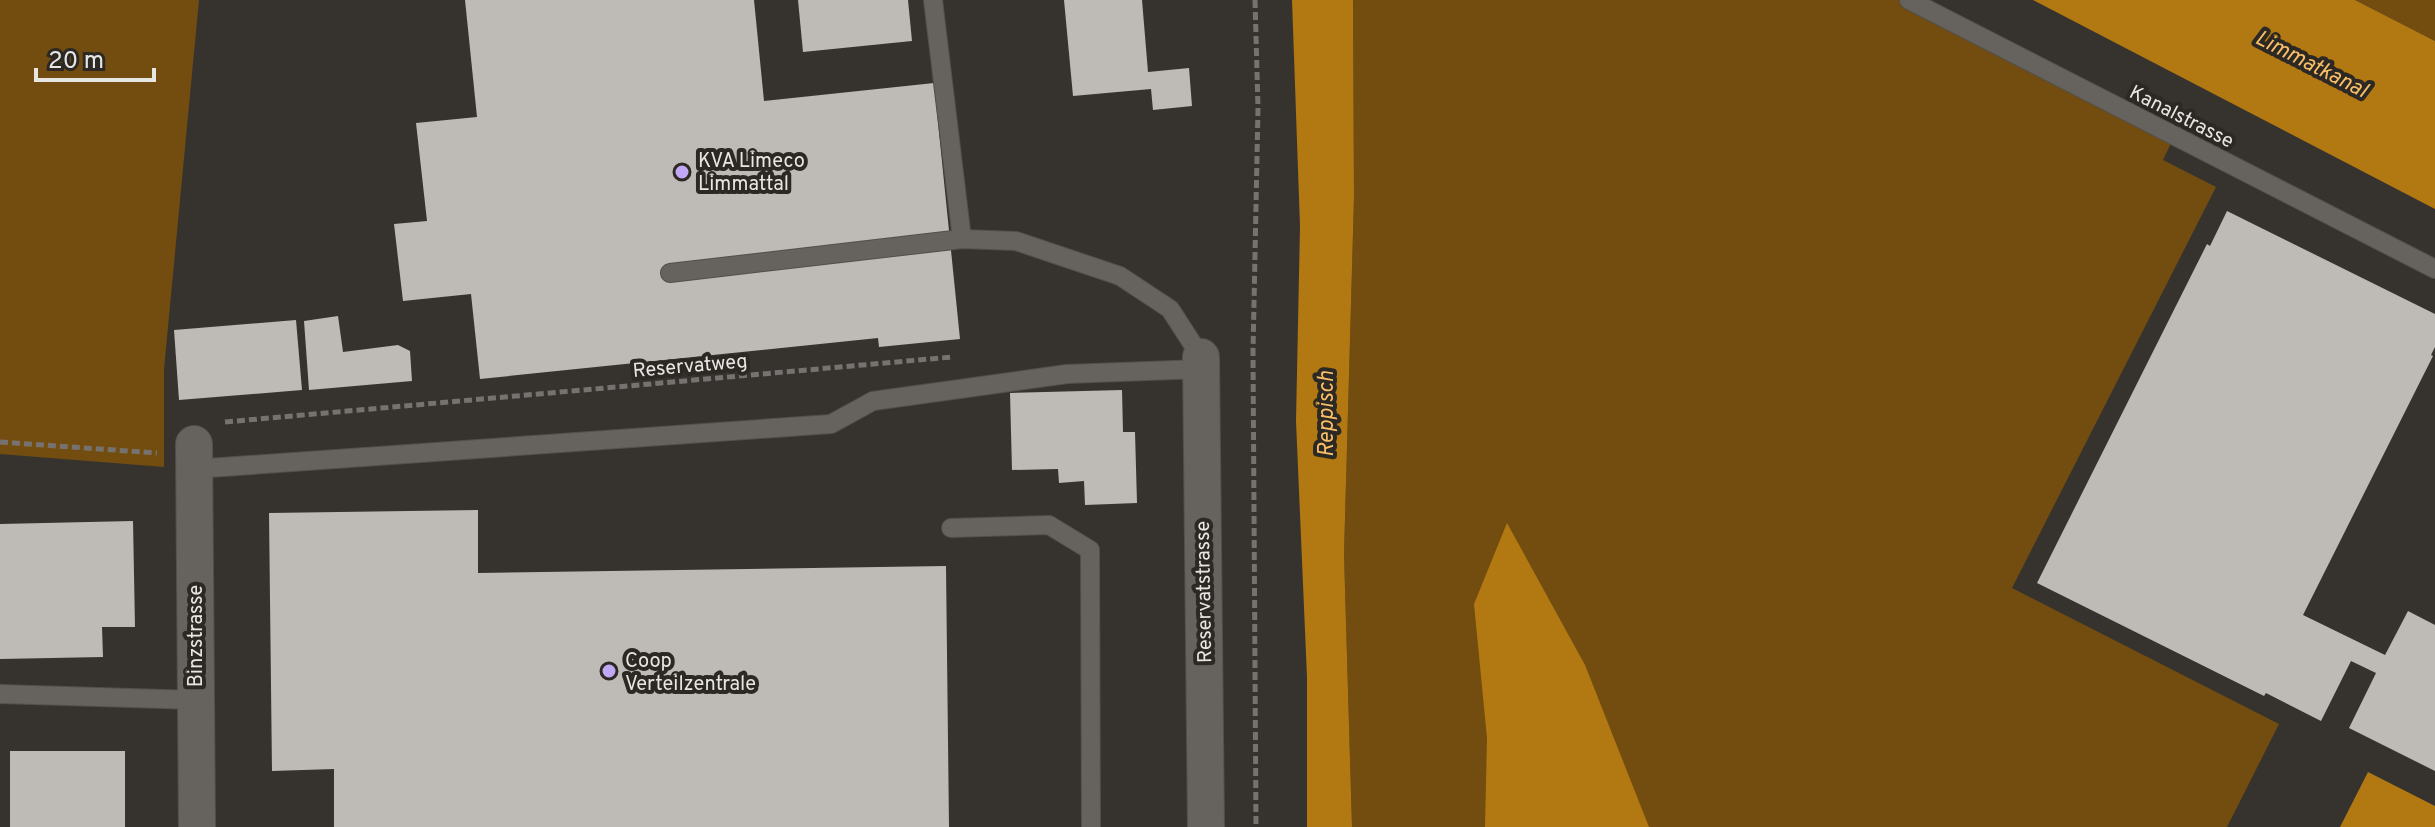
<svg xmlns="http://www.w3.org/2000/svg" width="2435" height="827" viewBox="0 0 2435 827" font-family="Overpass,sans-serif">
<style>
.green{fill:#734d0f}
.water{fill:#b27812}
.building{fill:#bebab5}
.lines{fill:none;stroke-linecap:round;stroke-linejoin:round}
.service-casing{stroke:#53504c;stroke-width:20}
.minor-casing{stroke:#53504c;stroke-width:38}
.path{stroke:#75726f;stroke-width:5;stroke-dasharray:8 4;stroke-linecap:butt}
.service{stroke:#66625e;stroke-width:18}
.minor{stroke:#66625e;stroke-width:36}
.poi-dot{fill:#c0a8f4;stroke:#2c2925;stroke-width:3}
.labels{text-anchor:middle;stroke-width:8;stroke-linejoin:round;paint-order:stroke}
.street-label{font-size:20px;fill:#e8e6e3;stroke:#2c2925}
.poi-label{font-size:20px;fill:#e8e6e3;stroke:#2c2925;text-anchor:start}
.water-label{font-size:22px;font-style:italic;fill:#fabe67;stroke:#2c2925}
</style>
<rect width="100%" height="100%" fill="#36332f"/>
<g class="green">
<polygon points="0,0 199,0 164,369 164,467 0,454"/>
<polygon points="1353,0 1909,0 2174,137 2163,160 2216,187 2012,588 2279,724 2227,827 1352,827 1344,554 1354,197"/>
<polygon points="2355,0 2435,0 2435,41"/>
</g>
<g class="water">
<polygon points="1292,0 1353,0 1354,197 1344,554 1352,827 1307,827 1307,677 1296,421 1300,226"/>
<polygon points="2033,0 2355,0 2435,41 2435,209"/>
<polygon points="1507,523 1585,665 1649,827 1485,827 1487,738 1474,604"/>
<polygon points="2368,772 2435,806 2435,827 2340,827"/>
</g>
<g class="building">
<polygon points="465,0 754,0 764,101 934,83 960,339 879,347 878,338 480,379 471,294 403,301 394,224 427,221 416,123 477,117"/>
<polygon points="798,0 908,0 912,41 803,52"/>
<polygon points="1064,0 1142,0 1148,72 1189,68 1192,106 1153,110 1151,89 1073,96"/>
<polygon points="2227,211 2435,314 2435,347 2431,355 2433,356 2303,615 2385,655 2408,611 2435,625 2435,771 2349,728 2376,673 2351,661 2321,721 2266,693 2264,696 2037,583 2207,244 2210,246"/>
<polygon points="338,316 343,352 398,345 410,351 412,381 309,390 304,321"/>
<polygon points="296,320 302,390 179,400 174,330"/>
<polygon points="1122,390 1123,432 1135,432 1137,503 1085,505 1084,481 1059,483 1058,469 1012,470 1010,393"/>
<polygon points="478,510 478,573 946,566 949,827 334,827 334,769 272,771 269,513"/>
<polygon points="133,521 135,627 102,627 103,657 0,659 0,524"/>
<rect x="10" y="751" width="115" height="76"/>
</g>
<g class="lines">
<defs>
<g id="service">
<polyline points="933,0 962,239"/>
<polyline points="1909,0 2435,269"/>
<polyline points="670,273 962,239 1016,241 1120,276 1170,309 1201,357"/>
<polyline points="194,469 831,424 873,401 1067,374 1201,369"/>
<polyline points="951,528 1049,525 1090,550 1091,827"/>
<polyline points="0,694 196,700"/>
</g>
<g id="minor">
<polyline points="1201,357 1206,827"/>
<polyline points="194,444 197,827"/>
</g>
</defs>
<use href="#service" class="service-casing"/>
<use href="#minor" class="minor-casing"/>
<g class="path">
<polyline points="1255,0 1258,108 1253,352 1256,827"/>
<polyline points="225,422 952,357"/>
<polyline points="0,442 157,453"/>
</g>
<use href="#service" class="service"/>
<use href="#minor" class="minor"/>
</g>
<g class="poi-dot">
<circle cx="682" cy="172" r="8"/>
<circle cx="609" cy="671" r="8"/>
</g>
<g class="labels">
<g class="street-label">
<text transform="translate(2182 116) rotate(27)" y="7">Kanalstrasse</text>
<text transform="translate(690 365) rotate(-5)" y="7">Reservatweg</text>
<text transform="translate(1203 592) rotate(-91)" y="7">Reservatstrasse</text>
<text transform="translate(195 636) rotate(-90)" y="7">Binzstrasse</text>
</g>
<g class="poi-label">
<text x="698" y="167">KVA Limeco<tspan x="698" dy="23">Limmattal</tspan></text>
<text x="625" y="667">Coop<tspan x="625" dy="23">Verteilzentrale</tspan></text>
</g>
<g class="water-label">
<text transform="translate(2312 63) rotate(27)" y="8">Limmatkanal</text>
<text transform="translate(1325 414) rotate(-90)" y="8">Reppisch</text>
</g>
</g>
<path d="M36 68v12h118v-12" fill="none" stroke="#e8e6e3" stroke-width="4"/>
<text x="48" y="68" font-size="24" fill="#e8e6e3" stroke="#2c2925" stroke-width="6" paint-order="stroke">20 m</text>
</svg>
